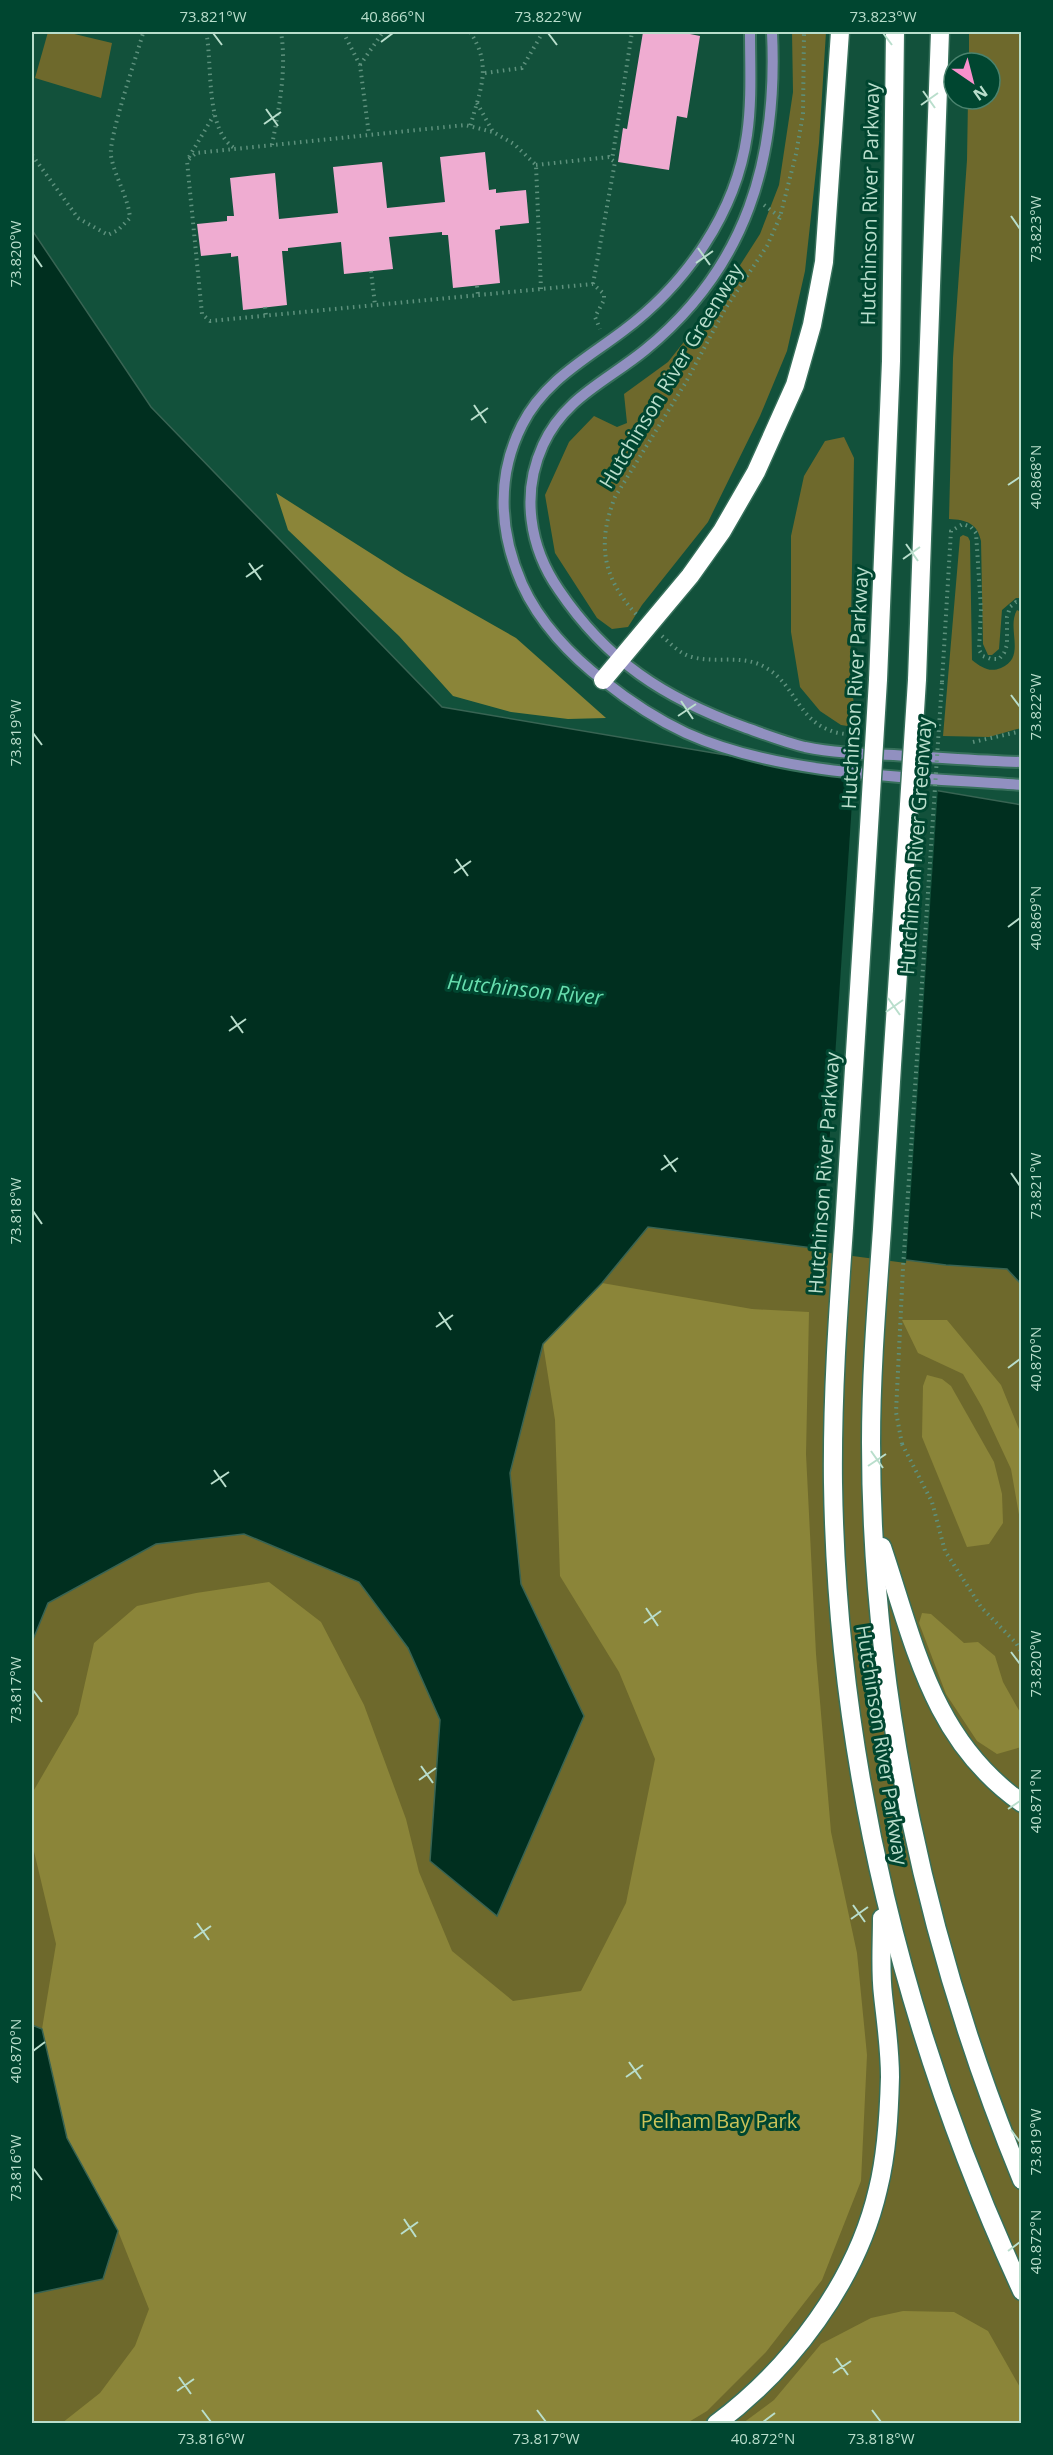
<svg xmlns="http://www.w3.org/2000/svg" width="1053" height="2455" viewBox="0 0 1053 2455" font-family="'Open Sans',sans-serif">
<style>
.green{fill:#6e692c}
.forest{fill:#8b8539}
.water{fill:#002f1f;stroke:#386453;stroke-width:1.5}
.pier{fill:#12513b}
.building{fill:#efacd1}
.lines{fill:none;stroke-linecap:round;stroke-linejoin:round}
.minor-casing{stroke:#37705b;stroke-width:14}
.highway-casing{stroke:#37705b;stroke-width:21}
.path{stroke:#5e917d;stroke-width:4;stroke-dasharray:1.5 4.5;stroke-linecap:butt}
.minor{stroke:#9190c0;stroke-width:10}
.highway{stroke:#fff;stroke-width:18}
.highway-bridge-casing{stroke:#37705b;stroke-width:21;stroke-linecap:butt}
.path-bridge{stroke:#5e917d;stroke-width:4;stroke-dasharray:1.5 4.5;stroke-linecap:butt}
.highway-bridge{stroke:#fff;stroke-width:18}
.ticks{fill:none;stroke:#b9decc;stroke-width:2}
.labels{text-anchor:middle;stroke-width:6;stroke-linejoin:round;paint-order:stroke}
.street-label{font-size:20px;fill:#b9decc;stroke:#004630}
.park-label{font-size:20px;fill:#cbc35a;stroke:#004630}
.water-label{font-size:21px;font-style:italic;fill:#67deaf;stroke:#004630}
.neatline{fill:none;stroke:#b9decc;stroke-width:2}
.ticks-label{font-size:15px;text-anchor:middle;fill:#b9decc}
</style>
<rect width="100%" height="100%" fill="#12513b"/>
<g class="green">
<polygon points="48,32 66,32 112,43 101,98 35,78"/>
<polygon points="792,32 826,32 819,143 805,271 787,351 760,416 708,522 642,605 628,627 612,629 597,618 555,553 545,495 569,442 594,416 617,427 627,423 624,394 668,362 721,295 760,234 779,185 793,92"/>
<path d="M969 32H1022V598H1016L1002 610 999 649 992 655H988L983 644 981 541C977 523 967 520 949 519L953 358 967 160 968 99H990V63H969Z"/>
<path d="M844 437 854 458 850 677C851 693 858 712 854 727L841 725 820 711 800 687 791 632V536L804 476 825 441Z"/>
<path d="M963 535 968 537 970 541 972 660C981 667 989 673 1001 668 1027 657 1006 629 1017 610L1021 612V728L989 737 943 736 960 537Z"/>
<polygon points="32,1112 1021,1139 1021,2423 32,2423"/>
</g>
<g class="forest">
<polygon points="276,493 405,575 516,638 606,718 568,719 511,712 453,696 399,636 288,530"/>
<polygon points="602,1283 752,1309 809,1312 806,1454 816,1654 831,1832 857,1953 867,2055 861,2181 822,2280 766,2352 707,2411 687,2423 62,2423 100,2393 135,2346 149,2309 118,2231 67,2138 42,2029 56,1944 32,1843 34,1790 78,1714 94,1643 137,1606 196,1593 269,1582 321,1622 364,1705 406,1819 419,1872 452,1951 513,2001 581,1991 626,1903 655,1759 619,1672 560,1576 555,1420 543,1344"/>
<polygon points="902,1320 947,1320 1001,1385 1021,1434 1021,1526 1011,1469 982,1407 963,1374 918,1353"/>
<polygon points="927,1375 942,1379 951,1386 994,1462 1002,1494 1003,1523 989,1544 967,1547 922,1437 923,1386"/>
<polygon points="922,1613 931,1614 964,1643 978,1642 995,1656 1003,1682 1021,1714 1021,1747 997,1754 977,1741 946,1694 919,1623"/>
<polygon points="903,2311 954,2312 988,2331 1021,2389 1021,2423 743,2423 774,2400 821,2344 871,2318"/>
</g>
<g class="water">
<polygon points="32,230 151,407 442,707 1022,805 1021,1284 1007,1269 946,1265 648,1227 602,1283 543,1344 510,1473 521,1584 584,1716 497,1916 430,1861 440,1720 408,1648 359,1582 244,1534 156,1544 48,1603 32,1642"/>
<polygon points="32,2025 42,2029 67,2138 118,2231 103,2279 32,2294"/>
</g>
<polygon class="pier" points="854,773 938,788 906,1263 822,1252"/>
<g class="building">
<polygon points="643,32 691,32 690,34 700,36 687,118 677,116 669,170 618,162 623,128 627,129"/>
<polygon points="485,152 489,190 496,189 496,193 526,190 529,223 500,226 500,229 495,230 500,283 453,288 448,235 442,235 442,232 389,237 393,269 344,274 341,242 288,248 288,251 282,251 287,305 243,310 238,256 231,257 231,253 201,256 197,224 227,221 227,216 234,216 230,178 275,173 279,219 338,213 333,167 382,162 387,208 445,202 440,157"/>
</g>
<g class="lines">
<defs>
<g id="minor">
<path d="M750 32C750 66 752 101 747 135 736 213 686 284 623 331 586 359 544 381 522 425 496 476 499 532 522 584 539 622 571 656 604 681 629 701 656 719 686 733 783 777 915 777 1022 785"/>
<path d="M772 32C778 159 747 267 645 350 607 381 564 398 543 445 521 493 529 547 559 590 607 661 664 698 744 727 764 734 784 742 805 747 839 754 875 754 910 756 947 758 984 761 1022 762"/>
</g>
<g id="highway">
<polyline points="603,680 690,576 722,531 756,472 795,385 812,325 824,262 840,32"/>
<polyline points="878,680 891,361 895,32"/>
<polyline points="917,680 940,32"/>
<path d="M864 909C857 1016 850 1122 844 1228 838 1313 832 1397 833 1483 837 1763 905 2037 1022 2291"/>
<path d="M902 913C895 1018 888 1124 882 1229 877 1300 871 1371 871 1443 871 1694 926 1948 1022 2180"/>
<path d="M882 1547C915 1645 932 1740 1022 1803"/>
<path d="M716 2424C791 2368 857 2281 878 2189 887 2153 889 2114 890 2077 890 2049 886 2023 883 1995 880 1970 882 1944 882 1918"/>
</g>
</defs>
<use href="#minor" class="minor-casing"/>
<use href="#highway" class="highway-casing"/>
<g class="path">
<polyline points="74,32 74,33"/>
<polyline points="140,32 149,32"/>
<path d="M206 32C213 62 204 132 236 149"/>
<polyline points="343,32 360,65 369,135"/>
<path d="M470 32C493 66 480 90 470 127"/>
<polyline points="360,65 383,32"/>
<polyline points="485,73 522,68 543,32"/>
<polyline points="477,103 493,132"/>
<path d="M272 145C279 108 287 69 281 32"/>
<path d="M32 155 78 218 108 235 118 230 130 218C128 196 115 178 111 156 108 139 137 55 143 33"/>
<polyline points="189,157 214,115"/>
<polyline points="536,165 609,157 612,160"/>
<polyline points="764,205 780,217"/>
<polyline points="735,270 747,277"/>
<polyline points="371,271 375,305"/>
<polyline points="593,284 615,162 612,160 632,32"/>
<polyline points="477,286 478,295"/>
<polyline points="541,289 536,165 514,144 493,132 465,125 196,153 187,161 202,314 210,321 593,284 604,294 604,300 595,317 600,329"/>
<polyline points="265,307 266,316"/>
<path d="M636 614C602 577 597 543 615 497L686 382 725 309 767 246 780 217 796 154 803 114 804 32"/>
<path d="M662 636C671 644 680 654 692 657 718 664 744 653 768 669 794 685 799 719 829 730 837 734 847 734 856 735"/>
<polyline points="942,682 951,531 963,524 971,527 976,533 981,609 979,650 983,656 991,659 999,659 1004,653 1007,645 1007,617 1010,607 1016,602 1022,602"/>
<polyline points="973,742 1022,731"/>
<polyline points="902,1444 932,1502 945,1551 981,1607 1016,1643 1022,1653"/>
</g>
<use href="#minor" class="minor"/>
<use href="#highway" class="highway"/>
<defs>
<g id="highway-bridge">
<polyline points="864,909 878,680"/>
<polyline points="902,913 917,680"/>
</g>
</defs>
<use href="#highway-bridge" class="highway-bridge-casing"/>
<polyline class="path-bridge" points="902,1444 896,1412 903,1268 942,682"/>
<use href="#highway-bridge" class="highway-bridge"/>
</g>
<path class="ticks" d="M213 33 222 45M548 33 557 45M883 33 892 45M381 42 393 33M923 91 935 108M921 105 938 93M266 109 278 126M264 124 281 112M1011 216 1020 229M698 248 710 265M33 254 42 267M696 263 713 251M474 405 486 423M471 420 488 408M1008 485 1020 477M906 544 918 561M903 559 920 547M249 563 261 580M246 577 263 565M1011 695 1020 707M681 701 693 719M678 716 696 704M33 733 42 745M456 859 468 876M454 873 471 861M1008 927 1020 918M888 998 900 1015M886 1012 903 1000M231 1016 243 1033M229 1031 246 1019M664 1155 676 1172M661 1170 678 1158M1011 1173 1020 1186M33 1211 42 1224M439 1312 451 1330M436 1327 453 1315M1008 1368 1020 1359M871 1451 883 1468M868 1466 886 1454M214 1470 226 1487M211 1484 229 1472M646 1608 658 1626M644 1623 661 1611M1011 1652 1020 1664M33 1690 42 1702M421 1766 433 1783M419 1780 436 1768M1008 1809 1020 1801M853 1905 865 1922M851 1919 868 1907M197 1923 209 1940M194 1938 211 1926M33 2051 45 2042M629 2062 641 2079M626 2077 643 2065M1011 2130 1020 2142M33 2168 42 2180M404 2219 416 2237M401 2234 418 2222M1008 2251 1020 2242M836 2358 848 2375M833 2373 851 2361M179 2377 191 2394M177 2391 194 2379M202 2410 211 2422M537 2410 546 2422M872 2410 881 2422M763 2422 775 2413"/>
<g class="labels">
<g class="street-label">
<text transform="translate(870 204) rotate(-89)" y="7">Hutchinson River Parkway</text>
<text transform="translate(671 376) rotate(-59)" y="7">Hutchinson River Greenway</text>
<text transform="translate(855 688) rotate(-87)" y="7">Hutchinson River Parkway</text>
<text transform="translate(916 846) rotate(-86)" y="7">Hutchinson River Greenway</text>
<text transform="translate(824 1173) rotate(-86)" y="7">Hutchinson River Parkway</text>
<text transform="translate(882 1745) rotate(81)" y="7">Hutchinson River Parkway</text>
</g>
<g class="park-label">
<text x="719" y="2128">Pelham Bay Park</text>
</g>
<g class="water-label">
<text transform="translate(525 990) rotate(6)" y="7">Hutchinson River</text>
</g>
</g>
<rect width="1053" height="2455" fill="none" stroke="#004630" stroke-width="66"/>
<g transform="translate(972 81) rotate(145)"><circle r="28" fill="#004630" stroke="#4a836e" stroke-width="1.5"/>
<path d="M0-4.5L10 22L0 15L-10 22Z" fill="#f890cc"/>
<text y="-9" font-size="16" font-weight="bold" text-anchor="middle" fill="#b9decc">N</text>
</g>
<rect x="33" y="33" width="987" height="2389" class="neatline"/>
<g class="ticks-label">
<text x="213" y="22">73.821°W</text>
<text x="393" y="22">40.866°N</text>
<text x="548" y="22">73.822°W</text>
<text x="883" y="22">73.823°W</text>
<text transform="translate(1036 229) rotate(-90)" y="5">73.823°W</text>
<text transform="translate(16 254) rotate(-90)" y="5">73.820°W</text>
<text transform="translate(1036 477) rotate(-90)" y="5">40.868°N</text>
<text transform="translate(1036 707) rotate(-90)" y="5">73.822°W</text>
<text transform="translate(16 733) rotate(-90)" y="5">73.819°W</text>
<text transform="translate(1036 918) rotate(-90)" y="5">40.869°N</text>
<text transform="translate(1036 1186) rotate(-90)" y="5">73.821°W</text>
<text transform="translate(16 1211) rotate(-90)" y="5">73.818°W</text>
<text transform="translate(1036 1359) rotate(-90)" y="5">40.870°N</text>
<text transform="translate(1036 1664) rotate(-90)" y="5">73.820°W</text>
<text transform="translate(16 1690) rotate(-90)" y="5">73.817°W</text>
<text transform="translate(1036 1801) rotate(-90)" y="5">40.871°N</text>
<text transform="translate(16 2051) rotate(-90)" y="5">40.870°N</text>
<text transform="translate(1036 2142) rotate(-90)" y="5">73.819°W</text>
<text transform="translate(16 2168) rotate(-90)" y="5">73.816°W</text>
<text transform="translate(1036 2242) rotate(-90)" y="5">40.872°N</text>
<text x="211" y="2444">73.816°W</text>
<text x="546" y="2444">73.817°W</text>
<text x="763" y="2444">40.872°N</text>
<text x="881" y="2444">73.818°W</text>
</g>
</svg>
